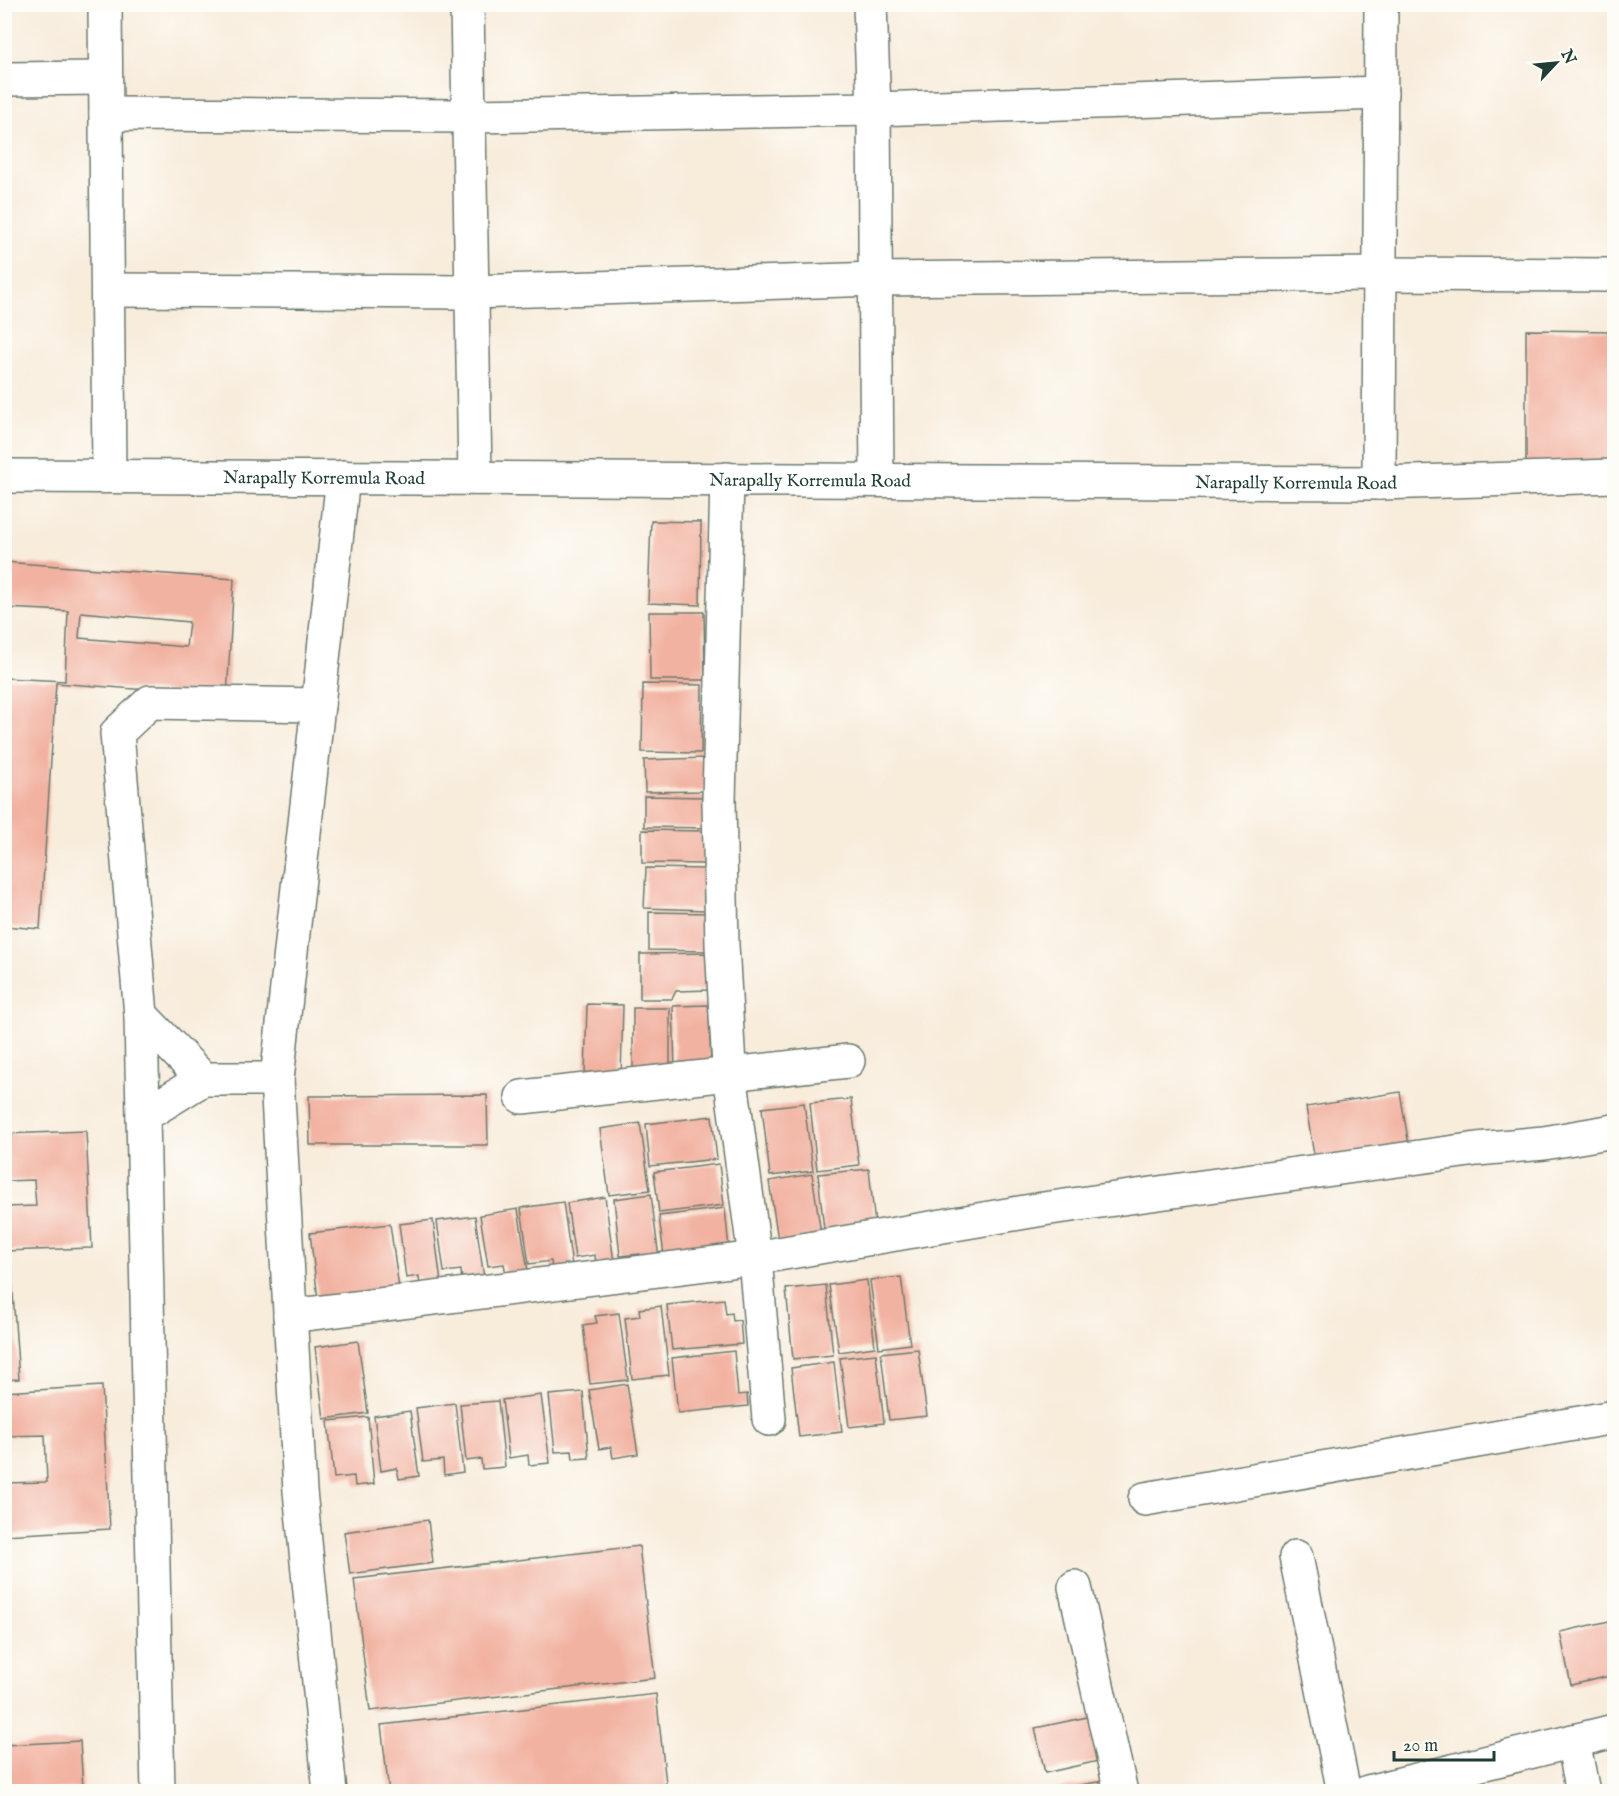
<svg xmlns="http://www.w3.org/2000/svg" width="1619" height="1796" viewBox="0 0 1619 1796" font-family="'IM FELL English',serif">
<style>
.building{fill:#f2b2a1;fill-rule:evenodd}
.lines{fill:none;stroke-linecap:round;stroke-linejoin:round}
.street-casing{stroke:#6b7a6e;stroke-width:36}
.street{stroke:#fff;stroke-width:33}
.labels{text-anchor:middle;stroke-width:5;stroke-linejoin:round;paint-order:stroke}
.street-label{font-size:18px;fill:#1f3d34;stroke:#fdfcf7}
</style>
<rect width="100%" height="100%" fill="#fdfcf7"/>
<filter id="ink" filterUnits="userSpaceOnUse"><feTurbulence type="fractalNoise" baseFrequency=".0167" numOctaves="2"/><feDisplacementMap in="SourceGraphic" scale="12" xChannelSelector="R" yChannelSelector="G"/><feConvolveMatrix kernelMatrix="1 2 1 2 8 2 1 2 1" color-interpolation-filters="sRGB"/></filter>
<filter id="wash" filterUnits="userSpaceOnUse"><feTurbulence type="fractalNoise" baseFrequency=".008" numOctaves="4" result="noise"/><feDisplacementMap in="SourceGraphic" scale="24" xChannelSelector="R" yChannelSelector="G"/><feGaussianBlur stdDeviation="1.35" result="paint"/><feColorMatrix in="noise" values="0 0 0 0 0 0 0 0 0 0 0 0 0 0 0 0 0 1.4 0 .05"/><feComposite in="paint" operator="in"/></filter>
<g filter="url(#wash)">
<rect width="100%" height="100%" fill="#f8ecdb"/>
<g id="blocks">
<g class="building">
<polygon points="1526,330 1614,331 1614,467 1526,467"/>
<polygon points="651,521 701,522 700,605 648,603"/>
<path d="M4 562 234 579 227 696 56 683 40 929 4 926V678L65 681 68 611 4 608ZM81 612 189 622 186 647 79 638Z"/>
<polygon points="649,612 704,612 705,680 650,680"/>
<polygon points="643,684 702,685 701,753 642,752"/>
<polygon points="705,758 705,791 645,792 644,760"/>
<polygon points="644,796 706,797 706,828 644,827"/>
<polygon points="642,830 704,831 704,864 642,863"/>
<polygon points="646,868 707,869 706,910 644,908"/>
<polygon points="649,912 709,913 709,951 649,950"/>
<polygon points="711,953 712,990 676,991 672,999 640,999 640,954"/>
<polygon points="587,1004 623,1005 621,1077 585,1075"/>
<polygon points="709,1005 711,1069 675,1069 673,1006"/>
<rect x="633" y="1008" width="37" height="64"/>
<polygon points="1400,1092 1409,1146 1315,1161 1306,1107"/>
<polygon points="487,1095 488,1145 310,1145 309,1096"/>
<polygon points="851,1099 859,1165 817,1170 810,1103"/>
<polygon points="804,1103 813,1171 770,1176 762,1108"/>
<polygon points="712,1116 717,1159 650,1166 646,1124"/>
<polygon points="640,1123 650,1190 609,1195 600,1129"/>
<polygon points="86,1131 92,1248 4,1251 4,1207 36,1206 34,1180 4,1181 4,1134"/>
<polygon points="719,1164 724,1205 659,1213 654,1172"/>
<polygon points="869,1169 876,1234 825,1239 818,1174"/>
<polygon points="812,1174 822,1240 779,1246 769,1181"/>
<polygon points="651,1194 659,1259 641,1261 640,1254 620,1256 614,1199"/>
<polygon points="605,1197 614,1262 596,1264 595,1255 575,1258 567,1203"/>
<polygon points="563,1202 572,1266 552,1269 551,1261 529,1264 521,1208"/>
<polygon points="725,1208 729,1249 664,1256 659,1216"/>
<polygon points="518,1209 528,1271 506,1274 504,1264 488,1266 480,1215"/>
<polygon points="475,1216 484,1278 462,1281 461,1270 444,1272 437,1221"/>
<polygon points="433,1220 441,1283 420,1286 419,1276 406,1278 399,1224"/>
<polygon points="390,1224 399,1288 318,1299 310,1233"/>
<polygon points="11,1266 19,1379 4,1380 4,1267"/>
<polygon points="901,1277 910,1344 879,1348 870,1280"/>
<polygon points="867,1280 875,1347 839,1352 829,1285"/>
<polygon points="826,1285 833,1355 793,1359 786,1289"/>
<polygon points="724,1299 726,1314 732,1313 733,1321 740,1320 742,1344 672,1350 667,1305"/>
<polygon points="661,1306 669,1375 632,1379 625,1318 640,1316 639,1309"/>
<polygon points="619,1313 628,1380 590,1384 583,1325 597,1323 595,1316"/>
<polygon points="358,1341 368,1413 324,1419 315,1347"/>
<polygon points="918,1349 927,1416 889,1420 881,1353"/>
<polygon points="734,1351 738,1395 747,1394 748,1406 678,1413 672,1358"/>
<polygon points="876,1354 884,1423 849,1427 840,1358"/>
<polygon points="834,1362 842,1432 799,1437 791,1368"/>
<polygon points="627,1384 638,1454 613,1458 611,1447 599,1449 589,1390"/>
<polygon points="102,1386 110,1529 4,1535 4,1483 47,1482 45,1435 4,1436 4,1392"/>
<polygon points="583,1392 589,1458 573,1459 572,1451 555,1452 549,1395"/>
<polygon points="541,1395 550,1463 529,1465 528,1455 509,1458 502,1400"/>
<polygon points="498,1401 505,1467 482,1469 481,1459 466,1461 460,1404"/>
<polygon points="455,1403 463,1472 444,1475 443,1460 423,1462 416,1408"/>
<polygon points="410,1411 419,1476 399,1479 397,1468 381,1471 374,1416"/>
<polygon points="368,1417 374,1484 355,1486 354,1476 334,1478 328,1421"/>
<polygon points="428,1520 433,1563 350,1574 344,1532"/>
<polygon points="639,1546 655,1678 370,1711 354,1579"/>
<polygon points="1614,1620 1614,1675 1571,1685 1560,1632"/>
<polygon points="656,1694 667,1792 389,1792 381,1725"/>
<polygon points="1097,1715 1107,1759 1045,1773 1035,1728"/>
<polygon points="80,1741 83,1788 4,1792 4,1745"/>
<polygon points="1108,1780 1110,1792 1053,1792 1053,1790"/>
</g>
</g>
</g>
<g filter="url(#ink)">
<use href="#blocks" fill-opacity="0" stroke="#6b7a6e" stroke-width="1.5"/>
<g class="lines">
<defs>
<g id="street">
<polyline points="105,4 109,475"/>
<polyline points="467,4 475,478"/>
<polyline points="870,4 874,109 877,480"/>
<polyline points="4,79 105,78"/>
<polyline points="106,114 469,116 874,109 1381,93"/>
<polyline points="108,290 472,292 876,279 1378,274 1614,275"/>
<path id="s1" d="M4 476 1379 483 1614 476"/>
<polyline points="727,479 719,801 722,945 729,1066 755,1258 769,1419"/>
<polyline points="1379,483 1381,4"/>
<polyline points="141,1015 143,1116"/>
<polyline points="203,1079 141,1015 117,733 150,702 318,705"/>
<polyline points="522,1097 848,1061"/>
<polyline points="290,1316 755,1258 1043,1209 1477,1149 1544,1143 1614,1131"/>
<polyline points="1145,1499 1614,1417"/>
<polyline points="1296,1557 1344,1792"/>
<polyline points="1075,1587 1121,1792"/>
<polyline points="1573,1741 1583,1792"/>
<polyline points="158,1792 143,1116 203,1079 277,1079"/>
<polyline points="330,1792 300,1491 277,1079 343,477"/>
<polyline points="1368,1792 1614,1731"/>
</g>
</defs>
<use href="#street" class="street-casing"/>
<use href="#street" class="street"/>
</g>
</g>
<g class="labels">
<g class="street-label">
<text dy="6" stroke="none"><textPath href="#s1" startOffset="320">Narapally Korremula Road</textPath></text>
<text dy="6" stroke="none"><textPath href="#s1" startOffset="806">Narapally Korremula Road</textPath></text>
<text dy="6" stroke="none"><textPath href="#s1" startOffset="1292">Narapally Korremula Road</textPath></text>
</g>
</g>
<rect width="1619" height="1796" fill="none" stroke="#fdfcf7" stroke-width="24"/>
<g transform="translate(1556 63) rotate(64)" stroke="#fdfcf7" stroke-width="4.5" paint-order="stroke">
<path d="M0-4.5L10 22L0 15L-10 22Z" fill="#1f3d34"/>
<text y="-9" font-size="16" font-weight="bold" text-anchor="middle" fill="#1f3d34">N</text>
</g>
<path d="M1394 1751v9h100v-9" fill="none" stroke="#1f3d34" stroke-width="3"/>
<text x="1403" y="1751" font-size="18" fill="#1f3d34" stroke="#fdfcf7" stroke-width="4.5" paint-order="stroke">20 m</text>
</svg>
